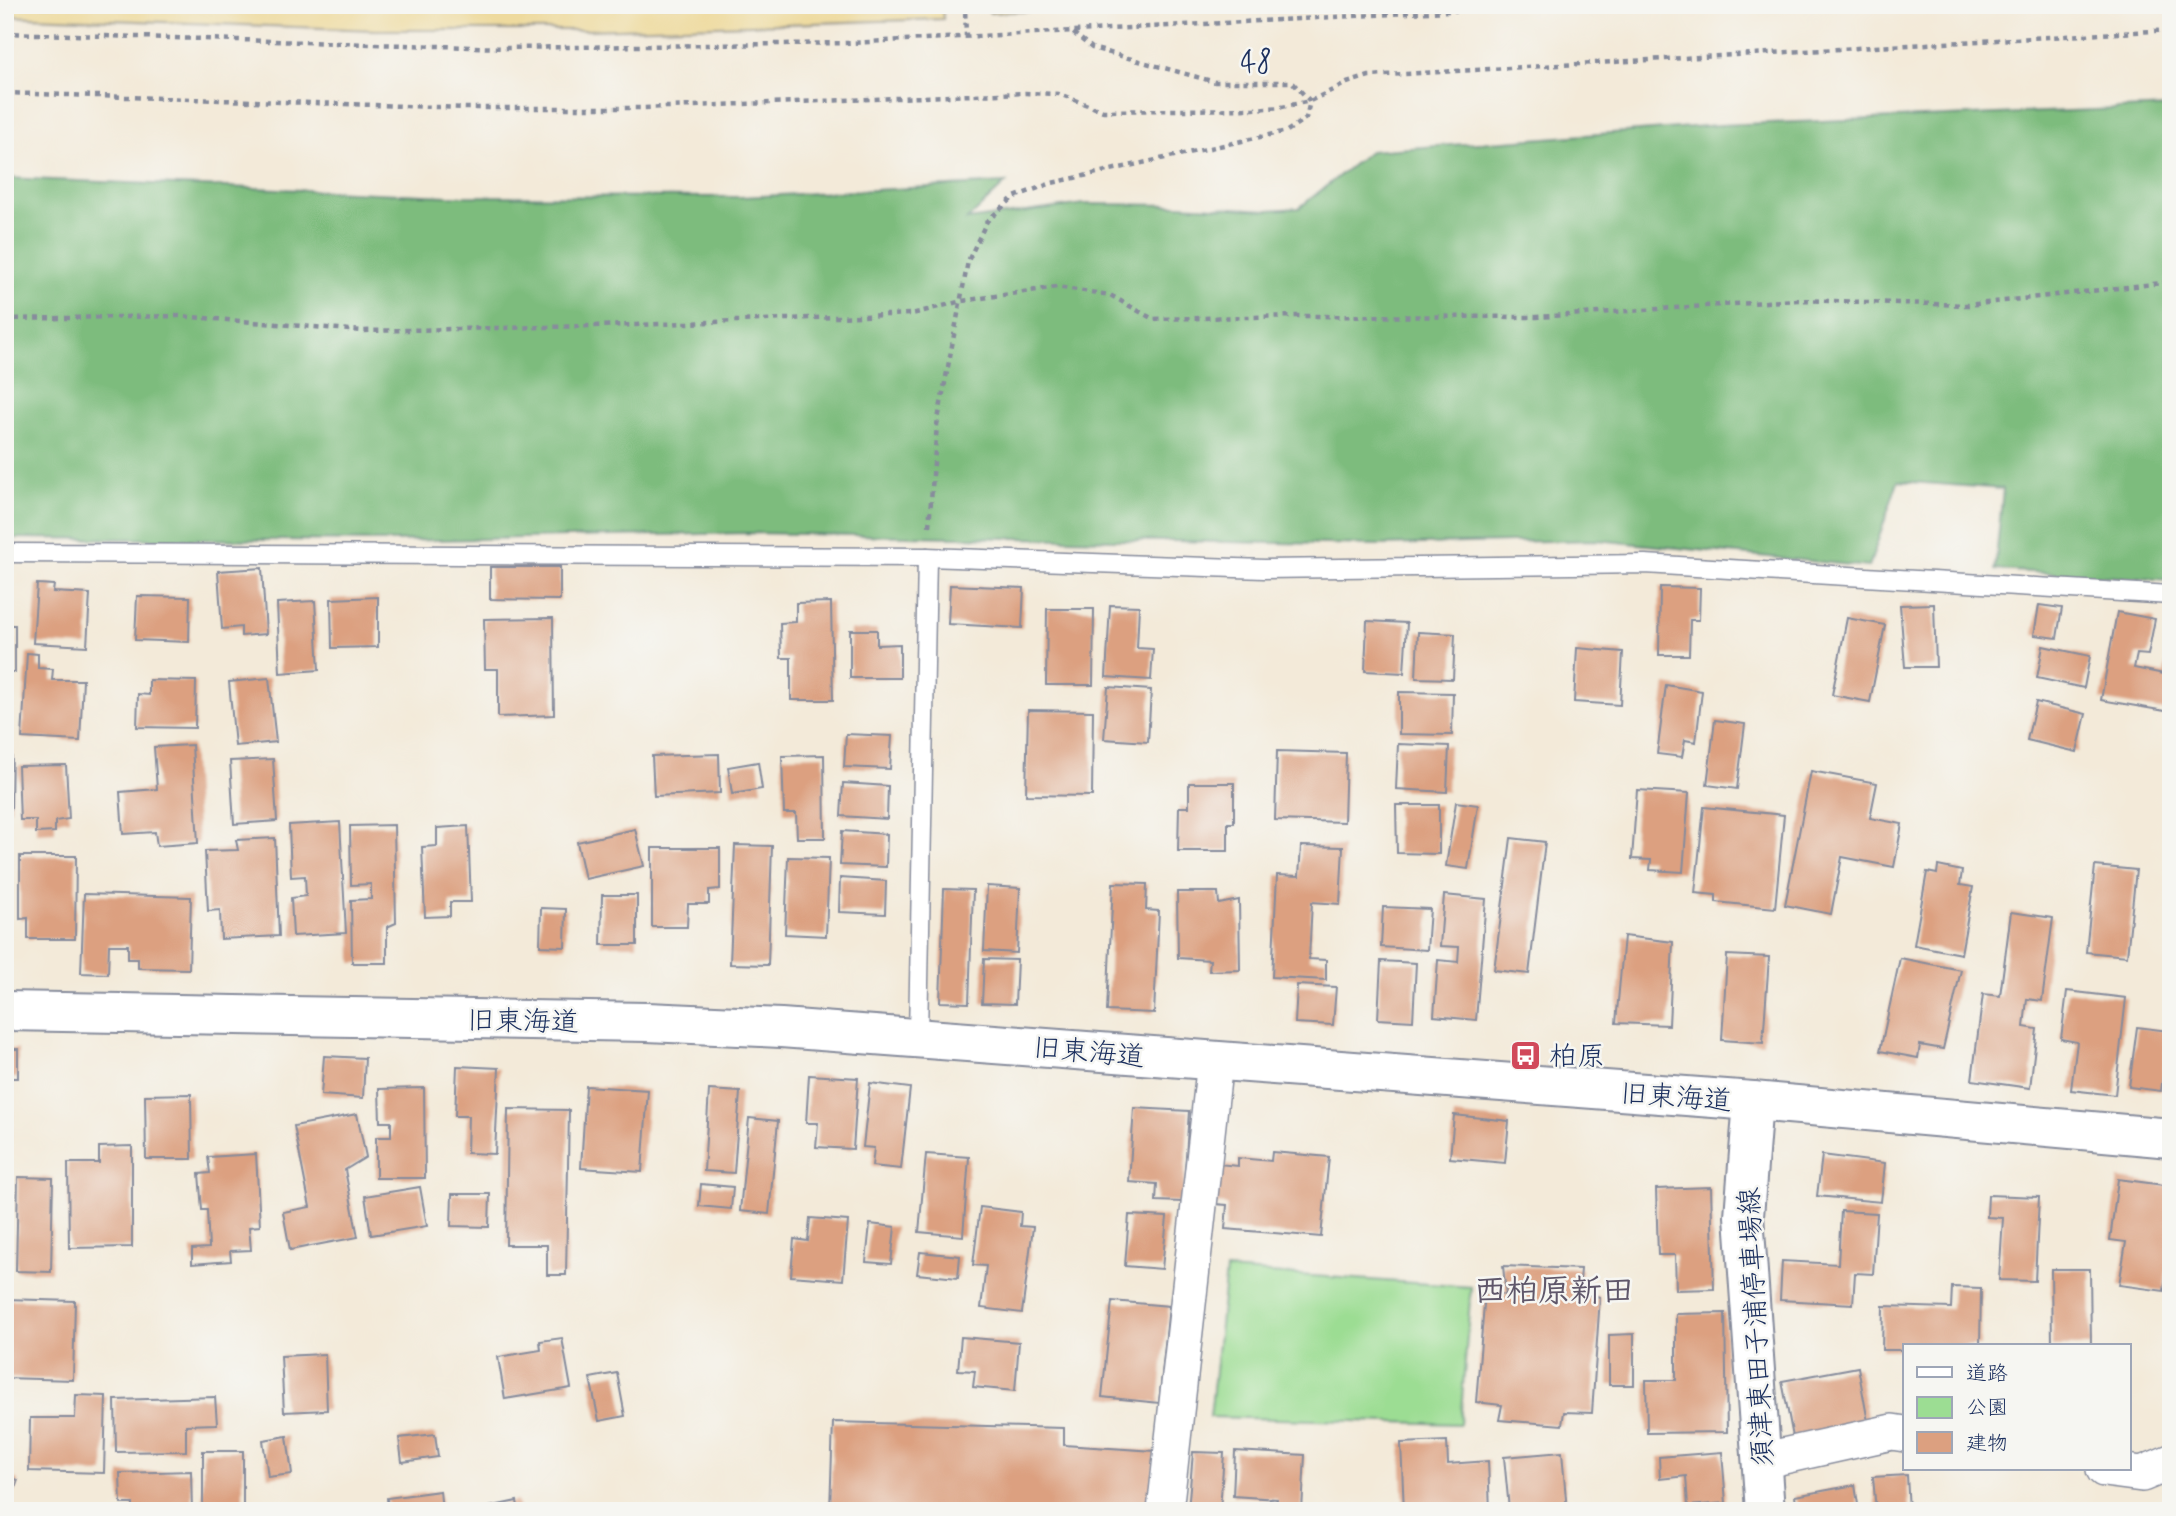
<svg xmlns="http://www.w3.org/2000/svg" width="2176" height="1516" viewBox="0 0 2176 1516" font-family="Mynerve,'Klee One',sans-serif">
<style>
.green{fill:#9cdd93;stroke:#5c8678;stroke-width:2}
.forest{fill:#7dbc7d;stroke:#4c766e;stroke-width:2}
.sand{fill:#eeda9e;stroke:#84847e;stroke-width:2}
.building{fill:#dca080}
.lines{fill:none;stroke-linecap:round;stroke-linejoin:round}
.service-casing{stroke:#878c9c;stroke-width:21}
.minor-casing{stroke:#878c9c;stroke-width:38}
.secondary-casing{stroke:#878c9c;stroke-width:42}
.path{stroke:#878c9c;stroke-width:4.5;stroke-dasharray:5 5;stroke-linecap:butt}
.service{stroke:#fff;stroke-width:18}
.minor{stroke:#fff;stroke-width:35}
.secondary{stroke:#fff;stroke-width:38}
.labels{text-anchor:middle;stroke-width:5;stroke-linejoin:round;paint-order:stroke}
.street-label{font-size:28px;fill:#1b2f5e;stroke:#f6f6f2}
.poi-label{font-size:28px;fill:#1b2f5e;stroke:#f6f6f2;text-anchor:start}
.quarter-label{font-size:32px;font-weight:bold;fill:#5f576a;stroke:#f6f6f2}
</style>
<rect width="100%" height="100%" fill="#f6f6f2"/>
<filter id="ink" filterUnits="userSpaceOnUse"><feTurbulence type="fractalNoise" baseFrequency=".0143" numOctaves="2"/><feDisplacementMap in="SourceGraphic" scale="14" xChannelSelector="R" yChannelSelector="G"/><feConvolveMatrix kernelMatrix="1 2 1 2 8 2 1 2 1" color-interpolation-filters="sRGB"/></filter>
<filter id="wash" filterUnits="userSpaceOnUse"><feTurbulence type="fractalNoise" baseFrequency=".00686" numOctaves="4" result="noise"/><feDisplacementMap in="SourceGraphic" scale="28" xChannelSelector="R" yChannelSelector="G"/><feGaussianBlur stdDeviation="1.57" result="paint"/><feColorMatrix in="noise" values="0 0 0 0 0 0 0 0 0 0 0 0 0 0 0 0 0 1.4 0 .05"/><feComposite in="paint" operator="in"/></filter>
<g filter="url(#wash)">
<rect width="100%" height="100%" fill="#f3ead9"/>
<polygon class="green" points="1226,1270 1471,1287 1460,1424 1210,1417"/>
<polygon class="forest" points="2171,107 2171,580 1995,570 2003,489 1898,481 1869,567 1597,540 1379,545 749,533 391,541 5,538 5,178 448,196 741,197 1006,183 967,220 1084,204 1179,205 1268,210 1299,208 1370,151 1719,125"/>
<g class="sand">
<polygon points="5,5 942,5 943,19 586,30 375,30 5,16"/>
<polygon points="985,5 1155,5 990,13"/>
</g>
<g id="blocks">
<g class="building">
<polygon points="490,567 560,567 560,600 490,599"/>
<polygon points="262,568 266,634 241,636 241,627 222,629 218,571"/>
<polygon points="37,584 54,585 53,592 90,594 87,646 33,643"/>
<polygon points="950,585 1024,588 1022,628 948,624"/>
<polygon points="1660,587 1700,588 1699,620 1690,620 1689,655 1659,655"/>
<polygon points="137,596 190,597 189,642 135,640"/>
<polygon points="378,597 378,647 332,648 331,599"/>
<polygon points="315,601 319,670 280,673 277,603"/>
<polygon points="831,602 833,700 791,700 791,658 781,658 780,623 796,622 796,603"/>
<polygon points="1934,604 1936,667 1905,667 1900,605"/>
<polygon points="1110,605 1139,606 1137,648 1153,649 1151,680 1106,677"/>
<polygon points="2039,605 2062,608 2057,638 2034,635"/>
<polygon points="1047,609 1094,609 1093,685 1046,685"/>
<polygon points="2117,612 2155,619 2148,655 2137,654 2134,668 2164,674 2171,644 2171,712 2101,700"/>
<polygon points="553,618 554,715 498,717 498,669 485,669 484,619"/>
<polygon points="1847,618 1885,625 1870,702 1832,695"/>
<polygon points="1367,621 1407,623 1404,673 1365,671"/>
<rect x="5" y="625" width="10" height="47"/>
<polygon points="850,630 877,630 877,645 900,644 900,678 850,678"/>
<polygon points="1418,632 1455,634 1453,679 1416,678"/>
<polygon points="2043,646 2090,656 2084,688 2037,678"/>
<polygon points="1577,648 1623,652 1620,705 1574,702"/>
<polygon points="27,653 38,654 38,668 53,669 52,680 83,680 80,741 22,738"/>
<polygon points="269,678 276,742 235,746 229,682"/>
<polygon points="149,680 196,681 195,728 137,727 138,694 149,695"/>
<polygon points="1666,685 1702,691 1696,742 1685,740 1682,757 1657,754"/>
<polygon points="1108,687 1151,690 1148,742 1104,739"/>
<polygon points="1399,692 1453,693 1452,735 1399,734"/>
<polygon points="2036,702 2086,714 2077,752 2027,740"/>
<polygon points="1028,710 1093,711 1092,796 1026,795"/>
<polygon points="1715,720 1745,724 1737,789 1707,785"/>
<polygon points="846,734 892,736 890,769 844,767"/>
<polygon points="1398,744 1449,746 1447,792 1396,789"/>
<polygon points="192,745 198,843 157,846 155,832 123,834 120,792 157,789 154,747"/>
<polygon points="5,746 12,746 11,809 5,809"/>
<polygon points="1277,751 1346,753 1344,822 1275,820"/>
<polygon points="719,754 720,793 654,796 652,756"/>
<polygon points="824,755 825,838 797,838 796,813 784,813 782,756"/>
<polygon points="273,759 277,821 234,824 230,761"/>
<polygon points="758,762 762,789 732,794 728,767"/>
<polygon points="66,765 69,819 55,821 55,832 36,833 36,820 20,820 18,766"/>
<polygon points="1811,771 1877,783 1870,818 1902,824 1894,867 1842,857 1831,914 1785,905"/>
<polygon points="843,783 888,786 887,819 841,816"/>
<polygon points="1189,783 1234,783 1234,823 1228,823 1228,851 1178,851 1179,807 1189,807"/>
<polygon points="1637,790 1689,793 1683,872 1650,870 1651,860 1632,859"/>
<polygon points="1456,802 1478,805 1468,869 1446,866"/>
<polygon points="1396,805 1439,805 1439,854 1397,853"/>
<polygon points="1704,807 1784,815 1775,908 1716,902 1716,895 1695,893"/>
<polygon points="340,822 346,933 293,936 291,898 306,896 305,876 291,877 289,825"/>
<polygon points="394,825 396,923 387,927 387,963 352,963 351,900 371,899 371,884 351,885 350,826"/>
<polygon points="468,826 471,902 450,902 450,916 425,917 422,847 437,846 437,828"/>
<polygon points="635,829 644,866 585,879 577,842"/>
<polygon points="842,831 887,834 886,867 840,865"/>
<polygon points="275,838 279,936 221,939 220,910 208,911 205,851 238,850 236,840"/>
<polygon points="1511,838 1545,842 1529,974 1494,970"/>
<polygon points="735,845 772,846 768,965 730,964"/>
<polygon points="1301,846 1343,847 1340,904 1312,902 1309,959 1326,960 1326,980 1272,977 1277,875 1299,876"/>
<polygon points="652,848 720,848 720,889 709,890 709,904 688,904 687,927 652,927"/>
<polygon points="20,856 76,856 75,939 28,939 28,918 20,919"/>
<polygon points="788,857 829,858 826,936 785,934"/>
<polygon points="1938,866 1962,871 1960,885 1973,887 1961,954 1914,945 1927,872 1937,874"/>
<polygon points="2095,866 2136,870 2127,956 2086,952"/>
<polygon points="840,878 886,881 885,914 839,912"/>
<polygon points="1113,883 1147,884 1146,910 1159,911 1154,1013 1107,1011"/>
<polygon points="987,886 1020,888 1017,953 984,951"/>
<polygon points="944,889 973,890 969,1003 940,1002"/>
<polygon points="1177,892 1218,892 1219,904 1239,900 1240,970 1209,971 1210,960 1178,958"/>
<polygon points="84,894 191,897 189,969 138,968 138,959 128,959 128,945 109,945 108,974 81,973"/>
<polygon points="602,895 637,895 637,945 601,945"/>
<polygon points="1444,895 1486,899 1476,1020 1434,1016 1438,960 1458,962 1459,947 1440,946"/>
<polygon points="1383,907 1430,909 1427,950 1381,947"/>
<polygon points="541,908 566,909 565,947 540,946"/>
<polygon points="2011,912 2053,918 2042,1001 2027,999 2024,1027 2037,1029 2030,1088 1972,1080 1983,994 2000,996"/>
<polygon points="1624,936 1673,942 1669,1025 1616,1023"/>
<polygon points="1727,955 1769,957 1763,1043 1722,1040"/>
<polygon points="1900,958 1961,970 1943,1049 1920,1045 1918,1058 1880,1051"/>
<polygon points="984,959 1017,960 1015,1004 982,1003"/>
<polygon points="1381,961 1416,963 1413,1021 1378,1019"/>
<polygon points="1297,985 1336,987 1333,1025 1295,1023"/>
<polygon points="2067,991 2126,998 2115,1095 2071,1090 2077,1042 2061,1039"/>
<polygon points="2137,1027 2169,1031 2161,1091 2129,1087"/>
<rect x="5" y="1049" width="13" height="29"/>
<polygon points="324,1056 365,1058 363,1098 321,1095"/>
<polygon points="457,1066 499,1068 495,1154 467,1153 468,1116 455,1116"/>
<polygon points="809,1075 858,1078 853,1149 816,1147 818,1123 806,1123"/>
<polygon points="870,1083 910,1088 901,1169 872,1166 874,1148 863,1147"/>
<polygon points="586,1086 648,1090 642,1172 581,1168"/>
<polygon points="424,1088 425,1178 376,1178 376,1137 391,1137 391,1122 380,1122 379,1089"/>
<polygon points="709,1090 740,1092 734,1173 704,1171"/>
<polygon points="191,1094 192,1159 146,1159 145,1095"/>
<polygon points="1134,1108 1189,1111 1183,1202 1156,1201 1157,1184 1129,1182"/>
<polygon points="508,1109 569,1110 566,1275 547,1275 547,1245 506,1245"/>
<polygon points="5,1112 13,1113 7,1180 5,1180"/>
<polygon points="357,1114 366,1157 345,1170 358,1237 290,1250 283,1212 310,1207 294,1126"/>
<polygon points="1454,1115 1509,1121 1505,1163 1450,1158"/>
<polygon points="749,1118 778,1121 769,1214 740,1211"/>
<polygon points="132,1146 132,1247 69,1248 68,1163 99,1163 99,1147"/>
<polygon points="1272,1152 1329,1157 1321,1237 1225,1229 1227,1205 1215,1204 1218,1164 1238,1166 1238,1158 1271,1161"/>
<polygon points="256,1154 260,1226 249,1227 251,1250 230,1251 231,1261 192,1264 192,1249 209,1248 207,1210 202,1210 199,1174 210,1173 208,1157"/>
<polygon points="926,1154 969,1157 963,1236 919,1232"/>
<polygon points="1822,1155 1885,1163 1881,1202 1817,1196"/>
<polygon points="18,1177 53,1178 51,1272 16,1271"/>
<polygon points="2118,1179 2171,1186 2171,1240 2164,1291 2119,1285 2126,1242 2110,1240"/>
<polygon points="701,1184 733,1187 731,1209 699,1206"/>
<polygon points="420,1187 427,1226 371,1235 365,1196"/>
<polygon points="1711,1187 1714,1289 1676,1290 1675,1255 1658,1255 1656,1189"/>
<polygon points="452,1194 490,1194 489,1227 451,1226"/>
<polygon points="1988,1195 2039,1197 2035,1281 1999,1280 2003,1218 1987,1217"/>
<polygon points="980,1207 1021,1212 1020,1226 1033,1227 1022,1313 981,1308 986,1266 973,1265"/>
<polygon points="1841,1211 1877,1213 1873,1274 1855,1273 1853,1304 1780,1300 1782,1261 1838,1264"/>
<polygon points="1129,1215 1167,1217 1162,1269 1125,1266"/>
<polygon points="810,1218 848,1221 843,1280 791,1276 794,1239 808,1241"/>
<polygon points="870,1224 895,1227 891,1264 866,1262"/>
<polygon points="920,1252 960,1256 958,1278 917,1274"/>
<polygon points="1503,1266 1581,1269 1579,1292 1600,1297 1592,1413 1564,1412 1562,1425 1499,1420 1502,1405 1476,1402 1485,1292 1506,1295"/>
<polygon points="2051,1269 2090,1269 2091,1346 2052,1346"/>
<polygon points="1952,1287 1981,1288 1980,1346 1905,1346 1905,1350 1882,1350 1883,1306 1951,1308"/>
<polygon points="5,1299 75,1301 73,1380 5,1378"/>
<polygon points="1112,1301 1169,1306 1159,1403 1102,1397"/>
<polygon points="1725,1313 1727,1432 1647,1433 1646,1380 1676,1380 1676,1314"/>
<polygon points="1634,1334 1634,1385 1609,1385 1609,1335"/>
<polygon points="961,1337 1019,1342 1015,1391 973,1387 975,1371 958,1370"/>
<polygon points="562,1338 571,1388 505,1399 498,1357 541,1350 540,1341"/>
<polygon points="325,1354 327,1410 284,1412 281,1356"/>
<polygon points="1858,1367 1868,1422 1793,1437 1782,1381"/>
<polygon points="617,1373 625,1416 599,1421 590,1378"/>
<polygon points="76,1395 106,1396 104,1473 29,1471 30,1418 75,1418"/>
<polygon points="215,1397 217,1424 186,1425 186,1451 116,1452 115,1400"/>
<polygon points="833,1422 1064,1428 1064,1445 1155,1451 1151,1511 1093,1511 1068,1508 1068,1511 830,1511"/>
<polygon points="435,1434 438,1457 402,1462 399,1438"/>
<polygon points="287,1436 292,1474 268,1477 263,1440"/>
<polygon points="1447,1441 1448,1464 1488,1461 1490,1511 1404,1511 1401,1443"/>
<rect x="203" y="1451" width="40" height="60"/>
<polygon points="1235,1451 1305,1455 1302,1511 1276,1510 1277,1499 1233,1496"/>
<polygon points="1193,1452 1224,1453 1220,1511 1188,1511"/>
<polygon points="1562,1452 1567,1511 1531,1511 1530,1507 1509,1509 1504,1457"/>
<polygon points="1722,1452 1726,1503 1688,1506 1686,1476 1660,1479 1659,1457"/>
<polygon points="191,1471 192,1511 133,1511 133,1504 121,1504 120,1473"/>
<polygon points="1907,1475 1909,1511 1876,1511 1873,1477"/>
<polygon points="5,1476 18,1480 7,1511 5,1511"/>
<polygon points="1855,1485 1859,1511 1797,1511 1795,1496"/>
<polygon points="440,1491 442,1511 388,1511 387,1498"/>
<polygon points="517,1501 519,1511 485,1511 484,1508"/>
</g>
</g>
</g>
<g filter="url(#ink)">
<use href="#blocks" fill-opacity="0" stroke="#878c9c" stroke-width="2"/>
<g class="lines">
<defs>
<g id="service">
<polyline points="5,553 927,557 1264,569 1645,564 2171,595"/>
<polyline points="918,1037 927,557"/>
</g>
<g id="minor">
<polyline points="1761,1461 1892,1432 1905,1434"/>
<polyline points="2104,1469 2142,1474 2171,1462"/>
<polyline points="1165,1511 1215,1061"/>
</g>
<g id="secondary">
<polyline points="5,1011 647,1022 781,1028 1753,1101 2171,1138"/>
<polyline points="1753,1101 1744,1216 1765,1511"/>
</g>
</defs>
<use href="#service" class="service-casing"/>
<use href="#minor" class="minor-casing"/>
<use href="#secondary" class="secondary-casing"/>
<g class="path">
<polyline points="950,5 965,8 966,36"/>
<polyline points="5,33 504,48 849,43 1560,5"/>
<polyline points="5,93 467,108 642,108 1025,93 1059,94 1103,111 1253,109 1282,107 1310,101 1347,83 1369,76 2171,30"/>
<polyline points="5,319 179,316 363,331 636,325 912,314 962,301 1057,287 1110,295 1153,319 1298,316 1537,317 1797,300 1968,305 2171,282"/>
<polyline points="929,526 937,425 968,261 987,221 1014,197 1052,183 1287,131 1306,118 1310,101 1292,82 1215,82 1092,48 1072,32"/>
</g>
<use href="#service" class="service"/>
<use href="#minor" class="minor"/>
<use href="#secondary" class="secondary"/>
</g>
</g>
<defs>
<symbol id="bus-square" viewBox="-11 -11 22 22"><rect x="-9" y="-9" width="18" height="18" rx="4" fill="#d1495b" stroke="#f6f6f2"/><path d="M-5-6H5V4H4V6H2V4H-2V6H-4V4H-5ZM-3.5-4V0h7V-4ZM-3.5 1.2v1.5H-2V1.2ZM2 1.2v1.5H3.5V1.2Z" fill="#fff"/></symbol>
</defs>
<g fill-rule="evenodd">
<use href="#bus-square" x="1508" y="1038" width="35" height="35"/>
</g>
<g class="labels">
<g class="street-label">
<text x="1256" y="71">48</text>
<text transform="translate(523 1020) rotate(1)" y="10">旧東海道</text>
<text transform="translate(1089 1051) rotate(5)" y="10">旧東海道</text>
<text transform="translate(1676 1096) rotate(4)" y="10">旧東海道</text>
<text transform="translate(1755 1327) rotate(-93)" y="10">須津東田子浦停車場線</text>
</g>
<g class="poi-label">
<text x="1549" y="1065">柏原</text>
</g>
<g class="quarter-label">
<text x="1554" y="1301">西柏原新田</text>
</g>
</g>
<rect width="2176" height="1516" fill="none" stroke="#f6f6f2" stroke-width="28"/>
<rect x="1903" y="1344" width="228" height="126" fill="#f6f6f2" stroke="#9ea6b7" stroke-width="2"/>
<rect x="1917" y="1367" width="35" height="10" fill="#ffffff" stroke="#9ea6b7" stroke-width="2"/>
<text x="1966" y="1380" font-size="21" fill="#1b2f5e">道路</text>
<rect x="1917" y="1397" width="35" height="21" fill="#9cdd93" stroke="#9ea6b7" stroke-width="2"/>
<text x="1966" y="1414" font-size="21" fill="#1b2f5e">公園</text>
<rect x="1917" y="1432" width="35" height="21" fill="#dca080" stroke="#9ea6b7" stroke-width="2"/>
<text x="1966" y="1450" font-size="21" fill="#1b2f5e">建物</text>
</svg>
